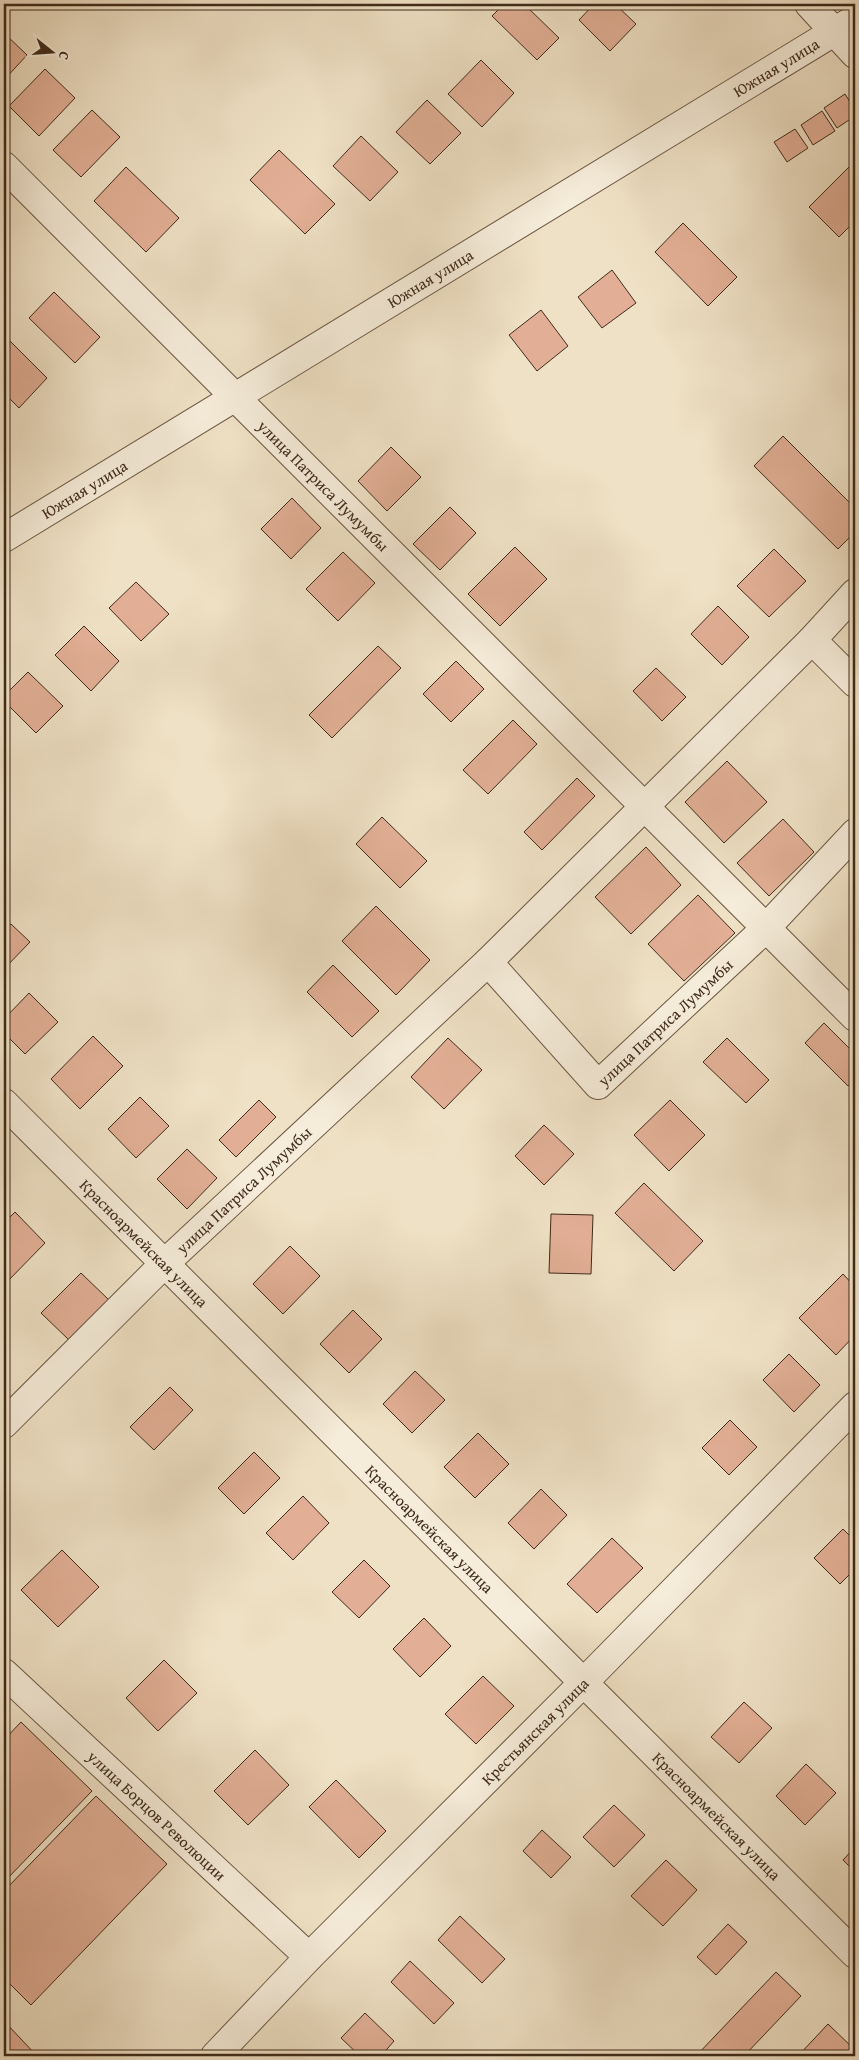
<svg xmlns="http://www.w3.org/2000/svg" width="859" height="2060" viewBox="0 0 859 2060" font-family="'Gentium Book Plus',serif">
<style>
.building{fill:#e2af96;stroke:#402b1a}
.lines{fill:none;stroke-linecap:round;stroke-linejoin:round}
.minor-casing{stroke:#6c5845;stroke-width:30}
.minor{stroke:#f5ecd9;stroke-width:28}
.labels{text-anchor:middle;stroke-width:4.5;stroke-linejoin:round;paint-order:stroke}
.street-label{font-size:16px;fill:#402b1a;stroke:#f5ecd9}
</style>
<rect width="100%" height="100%" fill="#efe1c5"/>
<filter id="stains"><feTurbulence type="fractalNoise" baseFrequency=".004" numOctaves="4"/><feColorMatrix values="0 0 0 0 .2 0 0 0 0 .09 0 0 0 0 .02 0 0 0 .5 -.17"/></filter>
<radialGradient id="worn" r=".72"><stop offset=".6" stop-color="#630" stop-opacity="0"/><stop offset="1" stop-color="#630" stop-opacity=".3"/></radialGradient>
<g class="building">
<polygon points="504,4 524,4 559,38 537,60 492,16"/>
<polygon points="594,4 615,4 636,24 610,51 579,20"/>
<polygon points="4,33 27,55 4,80"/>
<polygon points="481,60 514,93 482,127 448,94"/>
<polygon points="45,69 75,98 39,136 9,106"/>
<polygon points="845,94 855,110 855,116 837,128 824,108"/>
<polygon points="427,100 461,133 430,164 396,132"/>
<polygon points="92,110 120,137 81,177 53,150"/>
<polygon points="822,111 835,131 813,145 801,125"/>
<polygon points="795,129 808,148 787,162 774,142"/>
<polygon points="361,136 398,172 370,201 333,166"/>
<polygon points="279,150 335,204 305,234 250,180"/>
<polygon points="855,161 855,221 839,237 809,207"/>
<polygon points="126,167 179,218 146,252 94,201"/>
<polygon points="683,223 737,277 708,306 655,252"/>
<polygon points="612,270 636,303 602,328 578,297"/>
<polygon points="54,292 100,337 75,363 29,318"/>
<polygon points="541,310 568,346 537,371 509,335"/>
<polygon points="4,335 47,378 19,408 4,393"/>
<polygon points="783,436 855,508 855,532 838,549 754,466"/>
<polygon points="391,447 421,477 387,511 358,481"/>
<polygon points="292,498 321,528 291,559 261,529"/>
<polygon points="450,507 476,533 440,570 413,544"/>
<polygon points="515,547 547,579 500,626 468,594"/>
<polygon points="774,549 806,581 769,617 737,586"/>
<polygon points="343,552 375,583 338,621 306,589"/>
<polygon points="136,582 169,614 141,641 109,608"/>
<polygon points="718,606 749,637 722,665 691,634"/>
<polygon points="84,626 119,661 91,691 55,655"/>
<polygon points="378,646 401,668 332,738 309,715"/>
<polygon points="456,661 484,689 451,722 423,694"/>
<polygon points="656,668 686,697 662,721 633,691"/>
<polygon points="28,672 63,706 36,733 4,701 4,696"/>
<polygon points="513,720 537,744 488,794 463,770"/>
<polygon points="727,761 767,802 724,843 685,802"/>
<polygon points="577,778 595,796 542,850 524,832"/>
<polygon points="382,817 427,861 400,888 356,844"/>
<polygon points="783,819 814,852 769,896 737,863"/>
<polygon points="646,847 681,885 631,934 595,897"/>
<polygon points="698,895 735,933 684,981 648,944"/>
<polygon points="376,906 430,960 396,995 342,941"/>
<polygon points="11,924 30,942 4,969 4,931"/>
<polygon points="333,965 379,1011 352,1037 307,992"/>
<polygon points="855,966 855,979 849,973"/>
<polygon points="29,993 58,1022 25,1054 4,1033 4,1019"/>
<polygon points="824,1023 855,1054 855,1079 848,1086 805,1043"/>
<polygon points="93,1036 123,1066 80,1109 51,1079"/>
<polygon points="448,1038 482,1070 444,1109 411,1077"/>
<polygon points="727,1038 769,1080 746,1103 703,1062"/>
<polygon points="140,1097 169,1126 136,1158 108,1129"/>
<polygon points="259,1100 276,1117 236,1157 219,1140"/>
<polygon points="670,1100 705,1135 669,1171 634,1135"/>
<polygon points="544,1125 574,1154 544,1185 515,1156"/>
<polygon points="187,1149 217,1178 187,1209 157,1179"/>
<polygon points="644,1183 703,1241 674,1271 615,1213"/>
<polygon points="15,1212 45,1243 4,1285 4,1223"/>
<polygon points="551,1214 593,1215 591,1274 549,1273"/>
<polygon points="290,1246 320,1276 283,1314 253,1284"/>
<polygon points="81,1273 109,1300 69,1340 41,1313"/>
<polygon points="843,1274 855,1287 855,1335 836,1355 799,1318"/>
<polygon points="353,1310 382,1339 349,1373 320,1344"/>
<polygon points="789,1354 820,1385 794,1412 763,1380"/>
<polygon points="415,1371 445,1400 412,1433 383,1404"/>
<polygon points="170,1387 193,1410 154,1450 130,1427"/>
<polygon points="730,1420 757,1447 729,1475 702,1448"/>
<polygon points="478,1433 509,1464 475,1498 444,1467"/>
<polygon points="254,1452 280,1478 244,1514 218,1488"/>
<polygon points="541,1489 567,1515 534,1549 508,1523"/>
<polygon points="303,1496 329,1523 293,1560 266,1533"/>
<polygon points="843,1529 855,1541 855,1569 840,1584 814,1558"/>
<polygon points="612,1538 643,1568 597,1613 567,1584"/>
<polygon points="62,1550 99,1587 58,1627 21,1590"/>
<polygon points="364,1560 390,1586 359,1618 332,1592"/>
<polygon points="424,1618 451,1646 420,1677 393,1649"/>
<polygon points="164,1660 197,1693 158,1731 126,1698"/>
<polygon points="483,1676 514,1706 476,1744 445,1714"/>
<polygon points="744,1702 772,1728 739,1763 711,1737"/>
<polygon points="21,1722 92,1791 4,1882 4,1740"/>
<polygon points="255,1750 289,1785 248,1825 214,1791"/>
<polygon points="806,1764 836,1793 805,1825 776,1796"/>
<polygon points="336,1780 386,1831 359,1858 309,1807"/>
<polygon points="96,1796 167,1864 31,2005 4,1978 4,1891"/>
<polygon points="614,1805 645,1835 614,1867 583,1837"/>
<polygon points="542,1830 571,1857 551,1878 523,1851"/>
<polygon points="855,1847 855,1872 843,1860"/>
<polygon points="666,1860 697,1890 663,1926 631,1896"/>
<polygon points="460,1916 505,1959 482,1983 438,1940"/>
<polygon points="728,1924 747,1942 716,1975 697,1957"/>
<polygon points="410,1961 454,2003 434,2024 391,1982"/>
<polygon points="776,1972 801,1996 744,2056 696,2056"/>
<polygon points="365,2013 394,2041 381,2056 360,2056 341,2038"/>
<polygon points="4,2021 37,2056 4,2056"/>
<polygon points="828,2024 854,2049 847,2056 798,2056"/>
</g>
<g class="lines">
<defs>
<g id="minor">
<polyline points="809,4 855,54"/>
<path id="s1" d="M4 166 855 1017"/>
<path id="s2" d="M4 538 855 19"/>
<polyline points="855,593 812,640 855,683"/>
<polyline points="488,962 812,640"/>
<path id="s3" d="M4 1103 855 1954"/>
<path id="s4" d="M4 1424 164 1264 488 962 598 1085 766 928 855 833"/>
<path id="s5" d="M4 1673 309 1957"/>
<path id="s6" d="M215 2056 309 1957 584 1682 855 1406"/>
</g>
</defs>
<use href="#minor" class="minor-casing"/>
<use href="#minor" class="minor"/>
</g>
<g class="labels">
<g class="street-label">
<text dy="6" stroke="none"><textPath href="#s2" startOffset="904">Южная улица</textPath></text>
<text dy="6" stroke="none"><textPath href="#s2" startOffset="499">Южная улица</textPath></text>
<text dy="6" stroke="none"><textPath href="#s1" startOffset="452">улица Патриса Лумумбы</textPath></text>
<text dy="6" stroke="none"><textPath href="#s2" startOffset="94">Южная улица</textPath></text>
<text dy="6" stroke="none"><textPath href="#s4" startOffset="926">улица Патриса Лумумбы</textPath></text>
<text dy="6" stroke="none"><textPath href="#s4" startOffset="335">улица Патриса Лумумбы</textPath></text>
<text dy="6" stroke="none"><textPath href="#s3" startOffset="198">Красноармейская улица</textPath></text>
<text dy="6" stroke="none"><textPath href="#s3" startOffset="602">Красноармейская улица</textPath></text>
<text dy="6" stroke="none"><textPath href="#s6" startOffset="456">Крестьянская улица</textPath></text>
<text dy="6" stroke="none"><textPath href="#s5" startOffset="209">улица Борцов Революции</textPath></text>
<text dy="6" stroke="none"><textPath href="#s3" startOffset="1008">Красноармейская улица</textPath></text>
</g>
</g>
<rect width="859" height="2060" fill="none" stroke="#efe1c5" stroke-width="20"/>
<rect x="5" y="5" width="849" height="2050" fill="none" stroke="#402b1a" stroke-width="2.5"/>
<rect x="10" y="10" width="839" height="2040" fill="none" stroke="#402b1a"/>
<g transform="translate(52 52) rotate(107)" stroke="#f5ecd9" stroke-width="4" paint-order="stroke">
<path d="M0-4L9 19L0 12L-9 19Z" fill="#402b1a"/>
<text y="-8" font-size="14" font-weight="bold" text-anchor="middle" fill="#402b1a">С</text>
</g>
<rect width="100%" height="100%" filter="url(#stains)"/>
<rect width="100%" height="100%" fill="url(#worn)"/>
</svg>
